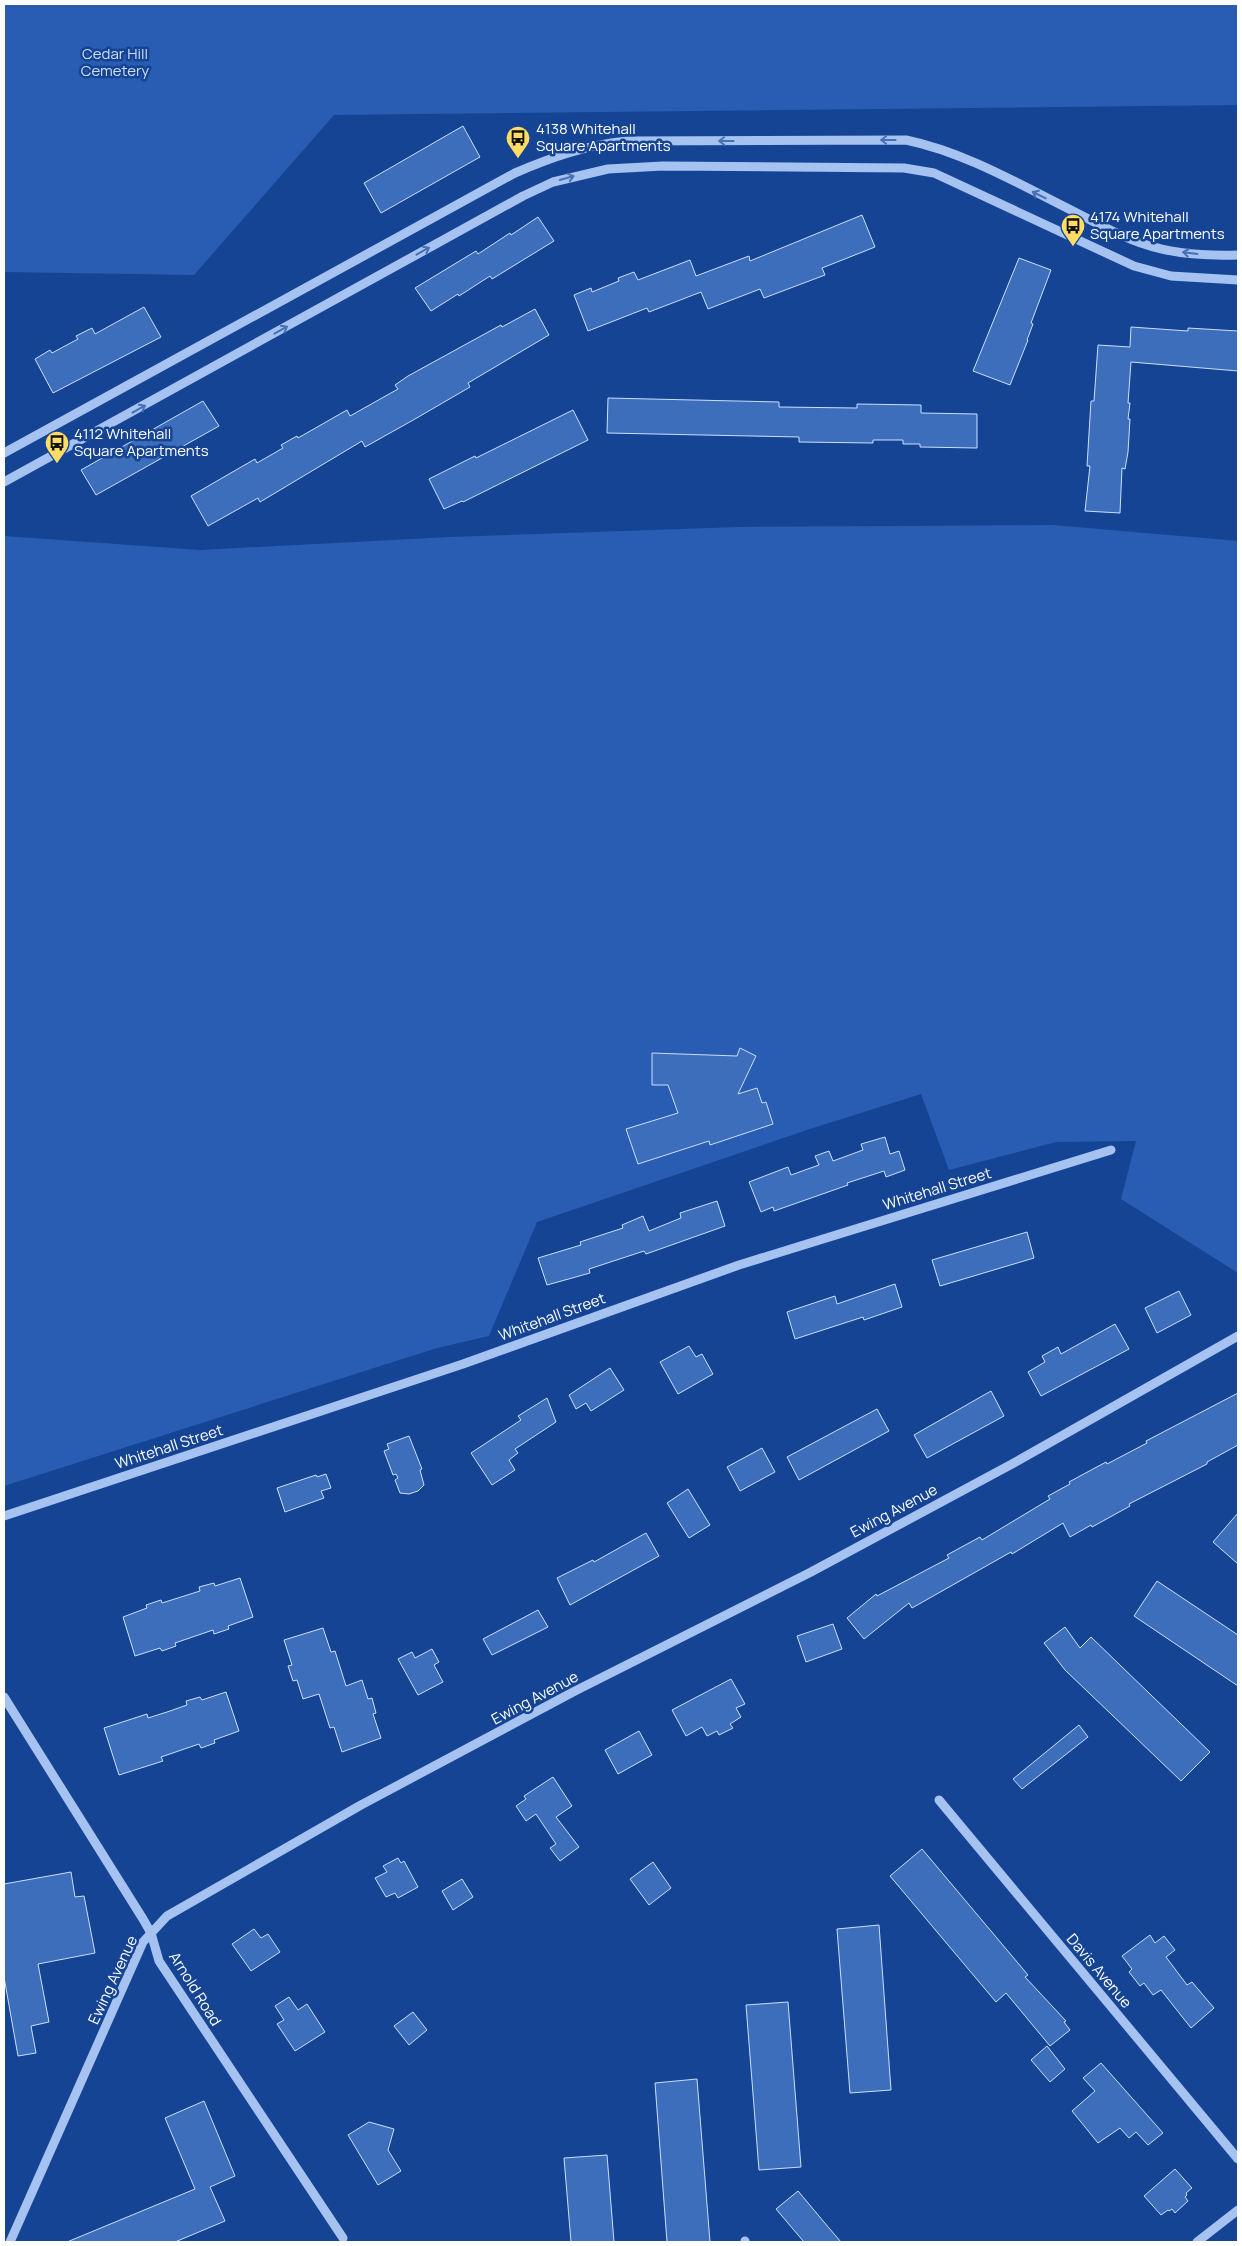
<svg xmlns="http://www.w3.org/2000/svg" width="1242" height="2246" viewBox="0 0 1242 2246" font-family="Manrope,sans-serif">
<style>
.green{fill:#285db3}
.building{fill:#3d6ebc;stroke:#ccdffc}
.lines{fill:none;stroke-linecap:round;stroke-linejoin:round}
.minor{stroke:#a5c2f1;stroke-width:9}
.oneway{stroke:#4770b5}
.labels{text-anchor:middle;stroke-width:5;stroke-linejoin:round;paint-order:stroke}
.park-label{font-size:15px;fill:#ccdffc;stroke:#154494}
.poi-label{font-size:15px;fill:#fff;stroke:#154494;text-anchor:start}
.street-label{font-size:15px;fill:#fff;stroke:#154494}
</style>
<rect width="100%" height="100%" fill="#154494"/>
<g class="green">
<polygon points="4,4 1238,4 1238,105 334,115 194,275 4,272"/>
<polygon points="1053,525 1238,541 1238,1273 1121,1199 1136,1141 1056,1142 949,1170 921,1094 810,1129 537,1222 489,1336 437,1348 4,1486 4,536 200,550 450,537 738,527"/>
</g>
<g class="building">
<polygon points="463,126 480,157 381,213 364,183"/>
<polygon points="862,215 875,247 822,268 825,275 764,298 760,289 708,309 701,292 649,312 647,308 588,331 574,295 591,288 592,292 619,281 618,278 634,272 638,280 690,260 696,276 749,256 750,261"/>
<polygon points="538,217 554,241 492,279 490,276 459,296 458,294 431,311 415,288 476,251 478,254 510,233 511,235"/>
<polygon points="1019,258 1051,270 1031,323 1033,324 1027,340 1028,340 1010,385 973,371"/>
<polygon points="144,307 161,337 53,393 35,359 50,350 52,353 78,339 76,336 92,328 95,334"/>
<polygon points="535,309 549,335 468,383 470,387 415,419 365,447 362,441 260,502 258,498 208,526 191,496 255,459 257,463 283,448 281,445 297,436 298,438 347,410 350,416 398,389 395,385 408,376 501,325 502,327"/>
<polygon points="1131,327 1188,331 1188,328 1238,331 1238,371 1131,362 1128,403 1130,403 1128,419 1130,419 1128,452 1125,469 1122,468 1120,513 1085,511 1090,466 1087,466 1091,401 1094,401 1098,345 1130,347"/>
<polygon points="608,398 779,402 779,407 857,408 857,404 921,405 921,413 977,414 977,448 920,447 920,444 903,444 903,440 873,440 873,443 799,442 799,437 607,433"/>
<polygon points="203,401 219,426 96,495 81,470"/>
<polygon points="573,410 588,440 463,502 462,501 444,509 429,479 475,456 476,458"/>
<polygon points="740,1048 756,1056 738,1094 757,1088 762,1103 766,1102 773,1124 710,1145 709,1141 638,1164 626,1129 678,1113 668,1085 652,1085 652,1053 737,1056"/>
<polygon points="885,1137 890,1154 899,1151 905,1170 886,1177 884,1171 847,1183 848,1185 774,1211 773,1207 761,1212 749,1182 788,1167 791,1175 819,1165 815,1156 829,1151 833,1161 863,1150 861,1144"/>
<polygon points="717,1201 725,1226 646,1254 644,1251 589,1269 590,1273 547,1285 538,1258 581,1245 580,1242 623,1228 622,1225 643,1216 649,1231 681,1218 680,1213"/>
<polygon points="1027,1232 1034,1258 940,1286 932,1260"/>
<polygon points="895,1284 902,1307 864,1320 863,1317 795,1339 787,1312 835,1296 837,1304"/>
<polygon points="1179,1291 1191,1315 1157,1333 1145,1308"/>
<polygon points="1115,1324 1129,1349 1041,1396 1028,1372 1045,1362 1042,1356 1058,1347 1061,1354"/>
<polygon points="689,1346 696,1357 702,1354 713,1374 678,1394 660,1362"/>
<polygon points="610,1368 624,1390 591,1411 586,1403 576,1409 569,1395"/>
<polygon points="991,1391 1004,1416 927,1458 914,1435"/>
<polygon points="1238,1393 1238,1445 1207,1462 1207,1464 1129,1504 1130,1506 1092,1527 1091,1525 1070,1537 1063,1523 1012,1554 1011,1552 912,1608 909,1603 864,1639 847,1618 876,1594 877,1596 949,1558 947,1555 980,1537 982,1540 1050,1499 1048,1496 1070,1484 1069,1482 1106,1462 1107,1464 1147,1443 1146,1441"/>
<polygon points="547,1398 556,1422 515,1449 518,1453 509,1460 515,1470 492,1485 471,1453 521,1420 518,1416"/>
<polygon points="877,1409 889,1431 799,1480 787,1457"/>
<polygon points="409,1436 422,1469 420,1470 424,1485 418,1491 409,1494 400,1493 395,1480 398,1478 396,1474 393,1475 384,1451 389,1449 387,1444"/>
<polygon points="762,1448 775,1472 740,1491 727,1467"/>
<polygon points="326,1474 331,1488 321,1491 324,1498 285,1512 277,1488 316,1475 317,1477"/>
<polygon points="688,1489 710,1525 689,1538 667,1503"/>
<polygon points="1238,1513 1238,1564 1213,1542"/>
<polygon points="646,1533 659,1556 570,1605 557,1578 593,1560 594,1562"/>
<polygon points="240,1578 253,1617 228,1626 229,1629 214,1634 213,1630 175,1643 176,1646 162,1651 160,1648 135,1656 123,1617 147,1608 146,1605 161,1600 162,1603 200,1591 199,1587 214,1583 215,1586"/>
<polygon points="1157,1581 1238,1635 1238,1686 1134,1616"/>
<polygon points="538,1610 548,1627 492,1655 483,1639"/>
<polygon points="833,1624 842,1649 806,1662 797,1636"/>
<polygon points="1065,1627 1080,1648 1091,1637 1210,1752 1181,1781 1065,1670 1044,1643"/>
<polygon points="323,1628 331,1652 335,1651 346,1686 362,1680 368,1699 372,1698 376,1713 373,1714 381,1738 342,1752 334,1727 330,1728 319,1694 303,1699 297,1680 293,1681 288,1666 292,1665 284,1640"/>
<polygon points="432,1649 439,1662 434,1665 443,1682 418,1695 398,1659 412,1652 415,1658"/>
<polygon points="731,1679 745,1704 736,1708 741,1717 730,1724 733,1728 719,1735 717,1731 707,1736 702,1727 686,1736 672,1710"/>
<polygon points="226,1692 239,1731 214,1740 215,1743 201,1748 199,1744 161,1757 163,1761 119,1775 104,1728 147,1714 148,1718 167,1712 187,1705 186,1701 200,1697 202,1700"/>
<polygon points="1079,1725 1088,1737 1022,1789 1013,1779"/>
<polygon points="639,1731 652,1755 618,1774 605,1750"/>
<polygon points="553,1777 572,1806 556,1817 579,1847 560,1861 550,1848 556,1844 536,1814 526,1821 516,1806 526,1799 524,1796"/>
<polygon points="922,1849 1028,1975 1025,1977 1066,2021 1064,2022 1070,2030 1050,2046 1006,1993 996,2002 890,1876"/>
<polygon points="398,1858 401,1863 404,1861 418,1887 398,1898 395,1893 386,1897 375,1878 387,1872 383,1866"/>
<polygon points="653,1862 671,1888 649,1905 630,1879"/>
<polygon points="71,1872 75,1897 84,1896 95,1953 38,1964 49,2022 31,2026 36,2053 18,2056 4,1977 4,1884"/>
<polygon points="462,1879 473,1897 453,1910 442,1891"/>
<polygon points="879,1925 891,2090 850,2093 837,1929"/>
<polygon points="254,1929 261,1938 268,1934 280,1952 251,1971 232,1944"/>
<polygon points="1150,1935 1155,1943 1164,1936 1175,1950 1166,1957 1187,1985 1192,1982 1214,2008 1191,2028 1161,1990 1153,1995 1144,1983 1140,1986 1129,1972 1132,1969 1122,1956"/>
<polygon points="289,1997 298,2010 307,2004 325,2032 295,2051 277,2024 284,2020 275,2006"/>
<polygon points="788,2002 801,2167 759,2170 746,2005"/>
<polygon points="413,2012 427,2030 409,2045 394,2026"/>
<polygon points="1047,2046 1065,2069 1050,2082 1031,2060"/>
<polygon points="1101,2063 1163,2133 1148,2145 1136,2132 1129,2138 1120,2128 1098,2143 1072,2111 1095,2091 1083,2078"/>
<polygon points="697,2079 710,2242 667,2242 655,2083"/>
<polygon points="204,2101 235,2176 210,2187 225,2221 175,2242 67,2242 195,2189 165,2118"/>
<polygon points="369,2122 394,2129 388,2150 401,2171 378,2185 348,2135"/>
<polygon points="607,2155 614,2242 571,2242 564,2158"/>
<polygon points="1175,2169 1192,2188 1186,2193 1187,2195 1185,2197 1188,2201 1175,2213 1172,2209 1169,2211 1168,2210 1161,2215 1144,2196"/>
<polygon points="798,2191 829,2228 841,2242 804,2242 776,2209"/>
</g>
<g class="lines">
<g class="minor">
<path d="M4 453 515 173C552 157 587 145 627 141L906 140C964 152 1019 184 1071 210 1095 222 1118 236 1144 244 1173 254 1207 256 1238 255"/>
<polyline points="4,482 523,196 553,182 608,169 663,166 904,168 934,173 1134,266 1171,276 1238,280"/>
<polyline points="4,1516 463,1364 739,1265 1111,1150"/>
<polyline points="4,1697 143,1919 151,1933 159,1961 343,2238"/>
<polyline points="939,1800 1238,2159"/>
<polyline points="745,2241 745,2242"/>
<polyline points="10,2242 143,1942 167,1916 361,1805 575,1691 811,1572 1012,1464 1238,1336"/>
<polyline points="1197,2242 1238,2210"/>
</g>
</g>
<defs><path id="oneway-shaft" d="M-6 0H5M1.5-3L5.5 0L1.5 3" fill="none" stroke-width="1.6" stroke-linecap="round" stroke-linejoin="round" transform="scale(1.25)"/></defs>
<g class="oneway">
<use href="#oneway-shaft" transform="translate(888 140) rotate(-180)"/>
<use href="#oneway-shaft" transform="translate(726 141) rotate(180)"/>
<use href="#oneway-shaft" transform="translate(567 178) rotate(-16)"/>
<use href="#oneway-shaft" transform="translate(1039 195) rotate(-154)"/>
<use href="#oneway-shaft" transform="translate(423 251) rotate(-29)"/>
<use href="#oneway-shaft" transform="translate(1190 253) rotate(-173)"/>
<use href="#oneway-shaft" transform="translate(281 330) rotate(-29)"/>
<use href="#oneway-shaft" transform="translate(139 409) rotate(-29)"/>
</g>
<defs>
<symbol id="bus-pin" viewBox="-11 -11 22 30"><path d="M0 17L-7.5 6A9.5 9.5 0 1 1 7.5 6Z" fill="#ffdd65" stroke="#154494"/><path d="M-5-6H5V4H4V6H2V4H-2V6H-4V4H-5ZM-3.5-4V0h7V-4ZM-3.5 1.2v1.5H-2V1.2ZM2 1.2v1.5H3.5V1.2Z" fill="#111"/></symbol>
</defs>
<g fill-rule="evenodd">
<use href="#bus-pin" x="504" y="124" width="28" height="38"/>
<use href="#bus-pin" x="1059" y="212" width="28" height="38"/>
<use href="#bus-pin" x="43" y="429" width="28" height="38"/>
</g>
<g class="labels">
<g class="park-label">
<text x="115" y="59">Cedar Hill<tspan x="115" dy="17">Cemetery</tspan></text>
</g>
<g class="poi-label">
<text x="536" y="134">4138 Whitehall<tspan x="536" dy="17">Square Apartments</tspan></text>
<text x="1090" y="222">4174 Whitehall<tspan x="1090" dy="17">Square Apartments</tspan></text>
<text x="74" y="439">4112 Whitehall<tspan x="74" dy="17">Square Apartments</tspan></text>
</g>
<g class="street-label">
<text transform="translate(937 1189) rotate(-17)" y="5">Whitehall Street</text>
<text transform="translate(552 1317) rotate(-20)" y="5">Whitehall Street</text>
<text transform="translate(169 1447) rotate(-18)" y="5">Whitehall Street</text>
<text transform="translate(894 1511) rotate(-28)" y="5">Ewing Avenue</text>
<text transform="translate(535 1698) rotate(-28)" y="5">Ewing Avenue</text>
<text transform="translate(1099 1971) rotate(50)" y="5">Davis Avenue</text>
<text transform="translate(113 1980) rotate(-65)" y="5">Ewing Avenue</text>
<text transform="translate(195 1989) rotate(58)" y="5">Arnold Road</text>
</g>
</g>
<rect width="1242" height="2246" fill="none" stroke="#ffffff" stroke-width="10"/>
</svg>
